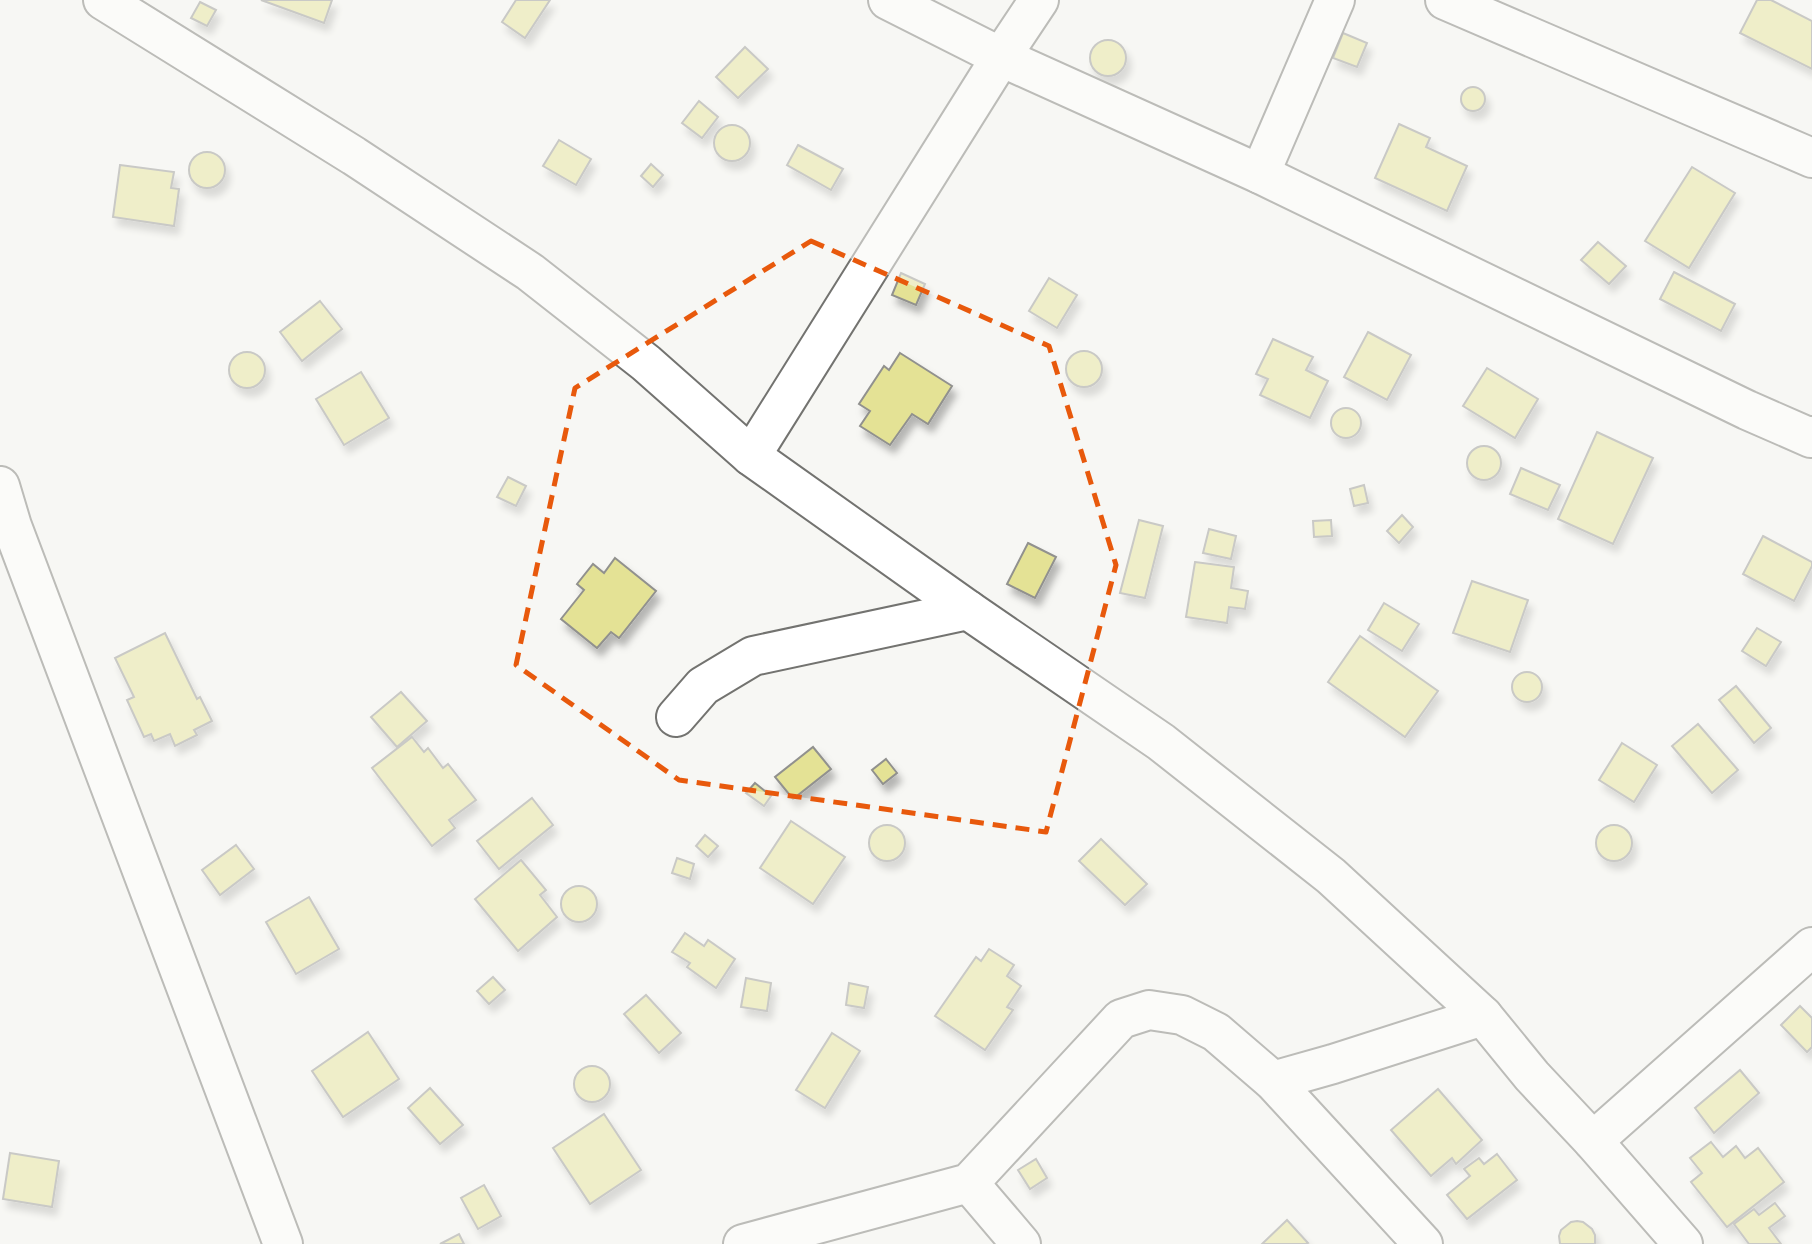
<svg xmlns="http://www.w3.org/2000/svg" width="1812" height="1244" viewBox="0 0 1812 1244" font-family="'Fira Sans',sans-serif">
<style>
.building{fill:#e4e295;stroke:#91918e;stroke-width:2;filter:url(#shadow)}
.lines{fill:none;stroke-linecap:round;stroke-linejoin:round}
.street-casing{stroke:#737370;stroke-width:42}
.street{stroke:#fff;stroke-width:38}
.marked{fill:none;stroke:#e8590c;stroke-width:5;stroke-dasharray:14 9;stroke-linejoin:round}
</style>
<defs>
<filter id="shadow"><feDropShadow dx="4.5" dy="8" stdDeviation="3.5" flood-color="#0004"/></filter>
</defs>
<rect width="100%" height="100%" fill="#f7f7f4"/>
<g class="building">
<polygon points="261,0 332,0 324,23"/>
<polygon points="516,0 550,0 525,38 502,22"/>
<polygon points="1757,0 1771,0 1812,21 1812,69 1740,33"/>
<polygon points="200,2 216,10 207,26 191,18"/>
<polygon points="1343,33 1367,43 1357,67 1333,58"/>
<circle cx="1108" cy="58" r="18"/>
<polygon points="745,47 768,69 738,98 716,77"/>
<circle cx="1473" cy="99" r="12"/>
<polygon points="699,101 718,117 702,138 682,123"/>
<polygon points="1399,124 1430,138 1426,147 1467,166 1447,211 1375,178"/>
<circle cx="732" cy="143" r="18"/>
<polygon points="559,140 591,159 576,185 543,166"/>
<polygon points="798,145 843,169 831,190 787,165"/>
<circle cx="207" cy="170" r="18"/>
<polygon points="651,164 663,175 653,187 641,176"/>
<polygon points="120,165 174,172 171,188 179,189 174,226 113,217"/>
<polygon points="1692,167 1735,193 1689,268 1645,241"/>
<polygon points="1598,242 1626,266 1609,284 1581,260"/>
<polygon points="1674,272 1735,304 1721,331 1660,299"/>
<polygon points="901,273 925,284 916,305 892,295"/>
<polygon points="1049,278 1077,295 1057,328 1029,311"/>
<polygon points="320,301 342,329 302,361 280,332"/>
<polygon points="1368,332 1411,355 1387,400 1344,377"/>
<polygon points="1273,339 1313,357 1306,370 1328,381 1310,418 1260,395 1268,379 1256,374"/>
<circle cx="1084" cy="369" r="18"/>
<circle cx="247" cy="370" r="18"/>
<polygon points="900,353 952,386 928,424 912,414 890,445 860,426 870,411 859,404 884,366 889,370"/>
<polygon points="1487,368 1538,399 1515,438 1463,406"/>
<polygon points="361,372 389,418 344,445 316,399"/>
<circle cx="1346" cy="423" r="15"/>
<polygon points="1597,432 1653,458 1613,544 1558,519"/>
<circle cx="1484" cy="463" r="17"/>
<polygon points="1521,468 1560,485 1548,510 1510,494"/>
<polygon points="508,477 526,486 516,506 497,497"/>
<polygon points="1364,485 1368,503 1354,506 1350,489"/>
<polygon points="1402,515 1413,527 1399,543 1387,531"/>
<polygon points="1139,520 1163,526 1145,598 1120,593"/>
<polygon points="1331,520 1332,536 1314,537 1313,521"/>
<polygon points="1209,529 1236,536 1231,559 1203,553"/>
<polygon points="1763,536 1812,562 1812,566 1794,601 1743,574"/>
<polygon points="1028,543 1056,557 1035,598 1007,584"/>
<polygon points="615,558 656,591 619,638 611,632 597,648 561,619 584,590 577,584 593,564 604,573"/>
<polygon points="1195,562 1234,567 1231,588 1248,591 1245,609 1229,607 1227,623 1186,617"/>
<polygon points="1472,581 1528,600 1510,652 1453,633"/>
<polygon points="1384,603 1419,624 1402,651 1368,630"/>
<polygon points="1757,628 1781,642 1766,666 1742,651"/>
<polygon points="165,633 197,699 200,697 212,721 194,730 197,735 175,746 170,734 154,741 151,734 144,737 127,700 134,697 115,658"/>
<polygon points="1360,636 1438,691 1405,737 1328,682"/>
<circle cx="1527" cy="687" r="15"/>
<polygon points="1736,686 1771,728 1754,743 1719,700"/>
<polygon points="401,692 427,721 397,747 371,717"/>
<polygon points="1698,724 1738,770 1712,793 1672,746"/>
<polygon points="412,737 424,752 428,748 443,768 448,764 476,800 449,820 455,828 432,846 372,768"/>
<polygon points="1622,743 1657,765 1634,802 1599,780"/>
<polygon points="813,747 831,769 793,799 775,777"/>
<polygon points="886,759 897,773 883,784 872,770"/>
<polygon points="755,783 771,796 764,806 746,793"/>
<polygon points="532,798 553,825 499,869 477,841"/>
<polygon points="791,821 845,857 813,904 760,868"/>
<circle cx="1614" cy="843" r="18"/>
<circle cx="887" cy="843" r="18"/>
<polygon points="705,835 718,846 708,857 696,846"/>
<polygon points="1101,839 1147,884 1125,905 1079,861"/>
<polygon points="236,845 254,869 220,895 202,870"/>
<polygon points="677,858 694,864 690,879 672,873"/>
<polygon points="521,860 546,890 540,895 557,917 518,951 475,899"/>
<circle cx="579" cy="904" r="18"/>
<polygon points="309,897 339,949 296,974 266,922"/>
<polygon points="685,933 704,946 708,940 735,959 716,988 687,967 690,963 672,952"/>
<polygon points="989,949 1014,965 1007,976 1021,986 1007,1007 1013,1010 985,1050 935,1016 976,957 981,961"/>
<polygon points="493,977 505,990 489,1004 477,991"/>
<polygon points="746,978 771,983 767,1011 741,1007"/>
<polygon points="849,983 868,987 864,1008 846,1005"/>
<polygon points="646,995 681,1033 659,1053 624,1014"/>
<polygon points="1800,1006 1812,1018 1812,1047 1807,1052 1781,1025"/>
<polygon points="368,1032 399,1079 343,1117 312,1071"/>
<polygon points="832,1033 860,1051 825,1108 796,1090"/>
<circle cx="592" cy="1084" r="18"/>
<polygon points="1740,1070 1759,1093 1714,1133 1695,1108"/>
<polygon points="430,1088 463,1125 440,1144 408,1108"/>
<polygon points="1438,1089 1482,1140 1456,1164 1452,1158 1431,1176 1391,1130"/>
<polygon points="604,1114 641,1170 590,1204 553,1148"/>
<polygon points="1711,1142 1723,1157 1736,1146 1745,1158 1758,1148 1784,1182 1727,1227 1691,1182 1702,1173 1690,1158"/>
<polygon points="10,1153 59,1161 52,1207 3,1199"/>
<polygon points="1497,1154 1517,1180 1467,1219 1447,1195 1470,1176 1464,1169 1479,1158 1484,1164"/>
<polygon points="1036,1159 1047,1178 1030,1189 1018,1170"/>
<polygon points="484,1185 501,1216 478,1229 461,1198"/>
<polygon points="1775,1203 1785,1216 1769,1228 1781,1244 1749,1244 1734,1224 1754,1209 1759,1215"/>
<polygon points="1287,1220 1308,1243 1306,1244 1262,1244"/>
<polygon points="1577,1221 1583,1222 1592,1229 1595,1235 1595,1244 1560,1244 1559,1236 1561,1230 1571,1222"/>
<polygon points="459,1234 464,1244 440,1244"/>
</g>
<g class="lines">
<defs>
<g id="street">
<polyline points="103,0 354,156 530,272 646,363 751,456 968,610 1161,742 1331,876 1483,1016 1532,1076 1593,1141 1683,1244"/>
<polyline points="888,0 1001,57 1260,174 1747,410 1811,438 1812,436"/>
<polyline points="1445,0 1812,158"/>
<polyline points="1260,174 1335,0"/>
<polyline points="751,456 1001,57 1039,0"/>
<polyline points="0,486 12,526 283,1244"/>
<polyline points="676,717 703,686 753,656 968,610"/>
<polyline points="1273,1081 1333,1064 1483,1016"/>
<polyline points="1593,1141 1812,947"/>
<polyline points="969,1183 1021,1244"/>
<polyline points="743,1244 969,1183 1121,1019 1149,1010 1182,1015 1216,1032 1273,1081 1423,1244"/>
</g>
</defs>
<use href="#street" class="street-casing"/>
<use href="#street" class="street"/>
</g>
<path d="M0 0H1812V1244H0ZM811 241 1049 346 1116 565 1046 832 679 780 516 665 575 388Z" fill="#f7f7f4" fill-opacity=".55" fill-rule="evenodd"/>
<path class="marked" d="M811 241 1049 346 1116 565 1046 832 679 780 516 665 575 388Z"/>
</svg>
